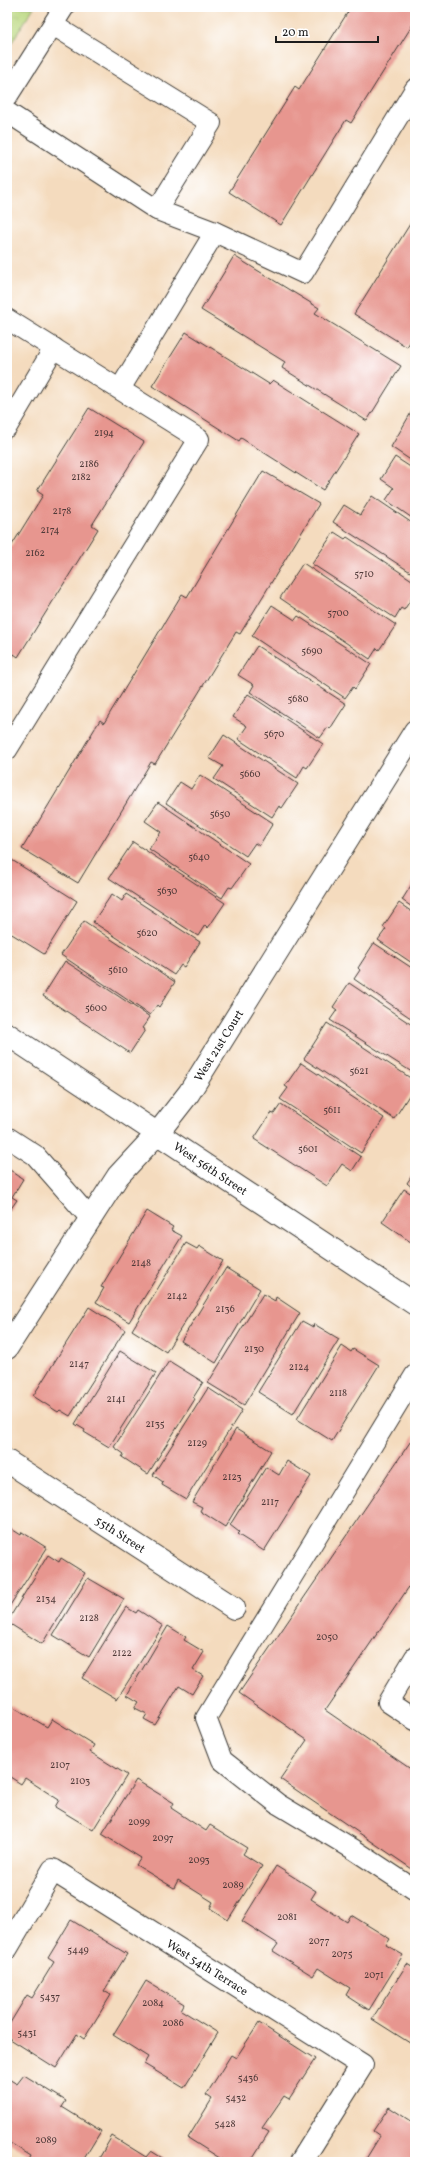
<svg xmlns="http://www.w3.org/2000/svg" width="422" height="2169" viewBox="0 0 422 2169" font-family="Vollkorn,serif">
<style>
.park{fill:url(#park-tufts);stroke:#6a7a4c}
.building{fill:#e7968f}
.lines{fill:none;stroke-linecap:round;stroke-linejoin:round}
.service-casing{stroke:#3c3934;stroke-width:22}
.minor-casing{stroke:#3c3934;stroke-width:24}
.tertiary-casing{stroke:#3c3934;stroke-width:24}
.service{stroke:#fff;stroke-width:20}
.minor{stroke:#fff;stroke-width:22}
.tertiary{stroke:#fff;stroke-width:22}
.labels{text-anchor:middle;stroke-width:3;stroke-linejoin:round;paint-order:stroke}
.number-label{font-size:10px;fill:#4f3a39}
.street-label{font-size:12px;fill:#1c1c1c;stroke:#fff}
</style>
<defs>
<pattern id="park-tufts" width="24" height="20" patternUnits="userSpaceOnUse"><rect width="24" height="20" fill="#b9d77d"/><path d="M3 7l-1-3M5 7V3M7 7l1-3M15 17l-1-3M17 17v-4M19 17l1-3" fill="none" stroke="#9eb86b"/></pattern>
</defs>
<rect width="100%" height="100%" fill="#fff"/>
<filter id="ink" filterUnits="userSpaceOnUse"><feTurbulence type="fractalNoise" baseFrequency=".025" numOctaves="2"/><feDisplacementMap in="SourceGraphic" scale="8" xChannelSelector="R" yChannelSelector="G"/><feConvolveMatrix kernelMatrix="1 2 1 2 8 2 1 2 1" color-interpolation-filters="sRGB"/></filter>
<filter id="wash" filterUnits="userSpaceOnUse"><feTurbulence type="fractalNoise" baseFrequency=".012" numOctaves="4" result="noise"/><feDisplacementMap in="SourceGraphic" scale="16" xChannelSelector="R" yChannelSelector="G"/><feGaussianBlur stdDeviation="0.9" result="paint"/><feColorMatrix in="noise" values="0 0 0 0 0 0 0 0 0 0 0 0 0 0 0 0 0 1.4 0 .05"/><feComposite in="paint" operator="in"/></filter>
<g filter="url(#wash)">
<rect width="100%" height="100%" fill="#f4dbbe"/>
<polygon class="park" points="7,7 34,7 7,50"/>
<g id="blocks">
<g class="building">
<polygon points="351,7 415,7 415,21 351,123 346,120 281,225 229,192 295,87 299,90"/>
<polygon points="415,216 415,334 407,347 354,314"/>
<polygon points="234,256 319,308 315,313 401,366 367,421 282,368 285,362 201,310"/>
<polygon points="186,332 269,384 273,380 359,434 323,490 241,438 239,441 152,386"/>
<polygon points="89,408 144,442 92,525 98,529 18,657 14,654 7,666 7,553 43,495 37,491"/>
<polygon points="412,411 415,413 415,463 391,447"/>
<polygon points="395,457 415,470 415,520 386,500 394,488 381,479"/>
<polygon points="263,471 319,504 240,634 236,632 155,764 151,762 78,883 22,849 100,720 104,723 182,594 187,597"/>
<polygon points="372,496 415,525 415,575 333,522 344,505 360,515"/>
<polygon points="334,532 345,539 347,537 415,582 415,593 404,610 401,608 395,618 312,564"/>
<polygon points="303,563 396,625 379,650 377,648 370,659 280,598"/>
<polygon points="272,605 295,620 298,616 371,664 355,689 353,687 345,698 252,636"/>
<polygon points="257,646 346,704 330,729 328,727 320,738 250,692 254,685 238,675"/>
<polygon points="248,694 323,744 307,768 304,766 297,778 238,739 247,726 233,717"/>
<polygon points="224,735 298,784 282,808 279,806 272,817 214,779 223,766 209,758"/>
<polygon points="200,775 273,823 259,846 255,843 246,856 166,803 180,782 191,789"/>
<polygon points="158,802 249,864 232,888 229,887 222,898 149,849 161,832 145,821"/>
<polygon points="133,842 225,903 208,928 205,925 198,936 109,878"/>
<polygon points="7,857 77,901 44,954 7,931"/>
<polygon points="415,879 415,909 402,900"/>
<polygon points="112,894 122,901 126,894 200,942 184,967 181,965 174,975 93,922"/>
<polygon points="399,903 415,914 415,965 378,940 386,929 383,927"/>
<polygon points="84,921 175,982 159,1007 157,1005 150,1015 61,955"/>
<polygon points="374,943 415,970 415,1021 354,979 360,970 358,968"/>
<polygon points="65,961 150,1017 142,1028 145,1030 130,1053 43,996"/>
<polygon points="349,983 415,1027 415,1074 330,1020 337,1010 333,1007"/>
<polygon points="327,1023 415,1081 415,1086 394,1119 304,1059"/>
<polygon points="301,1063 384,1118 361,1153 280,1099 288,1088 285,1086"/>
<polygon points="281,1104 361,1157 352,1171 342,1164 327,1186 254,1139 271,1113 274,1114"/>
<polygon points="7,1168 23,1179 12,1197 17,1200 10,1210 7,1208"/>
<polygon points="415,1171 415,1190 407,1183"/>
<polygon points="404,1189 415,1196 415,1245 382,1222"/>
<polygon points="147,1211 173,1227 171,1230 182,1236 129,1322 96,1302 104,1288 101,1287"/>
<polygon points="186,1243 197,1249 199,1246 223,1261 166,1352 132,1330"/>
<polygon points="226,1268 260,1289 216,1363 181,1341"/>
<polygon points="263,1294 275,1301 276,1297 300,1313 244,1405 208,1383"/>
<polygon points="89,1307 125,1330 70,1416 60,1410 58,1412 33,1396"/>
<polygon points="302,1321 313,1327 314,1324 339,1339 293,1414 258,1392"/>
<polygon points="342,1346 351,1352 353,1349 379,1365 332,1441 297,1419"/>
<polygon points="120,1351 156,1373 109,1447 84,1432 85,1430 75,1424"/>
<polygon points="169,1361 203,1382 193,1398 195,1399 148,1474 122,1457 124,1454 114,1447"/>
<polygon points="208,1388 242,1410 186,1499 162,1485 163,1482 153,1475"/>
<polygon points="236,1429 271,1451 225,1527 200,1511 202,1507 192,1502"/>
<polygon points="415,1435 415,1578 325,1710 415,1772 415,1871 280,1779 307,1740 239,1693"/>
<polygon points="287,1461 311,1476 264,1551 237,1534 239,1532 230,1525 266,1467 279,1475"/>
<polygon points="10,1528 21,1535 22,1532 47,1548 7,1610 7,1533"/>
<polygon points="48,1555 59,1562 61,1558 85,1573 42,1644 7,1622"/>
<polygon points="88,1578 124,1599 89,1657 53,1635"/>
<polygon points="126,1607 136,1613 138,1610 163,1626 117,1699 82,1678"/>
<polygon points="168,1626 186,1637 184,1640 204,1652 193,1670 203,1676 192,1694 179,1686 155,1725 144,1719 147,1714 135,1708 139,1702 127,1695"/>
<polygon points="12,1706 47,1727 52,1719 94,1745 90,1752 127,1775 93,1830 55,1807 59,1800 25,1778 21,1784 7,1775 7,1715"/>
<polygon points="136,1780 174,1803 171,1808 206,1831 210,1825 247,1848 243,1854 262,1866 228,1920 210,1908 213,1902 178,1880 174,1888 136,1865 141,1858 102,1834"/>
<polygon points="276,1866 316,1891 311,1899 347,1922 351,1915 390,1939 386,1945 403,1955 369,2010 346,1995 350,1988 318,1968 313,1976 273,1951 278,1944 242,1921"/>
<polygon points="71,1920 127,1954 104,1991 111,1995 84,2039 77,2034 56,2068 7,2037 7,2028 27,1995 32,1998 54,1962 48,1958"/>
<polygon points="407,1964 415,1969 415,2042 413,2045 372,2019"/>
<polygon points="146,1981 184,2004 181,2010 218,2033 184,2088 144,2064 148,2057 113,2035"/>
<polygon points="259,2023 315,2059 289,2099 284,2096 262,2128 269,2132 250,2162 226,2162 188,2138 212,2099 206,2095 231,2055 236,2058"/>
<polygon points="24,2075 66,2101 62,2107 101,2131 82,2162 28,2162 31,2156 7,2141 7,2078 17,2084"/>
<polygon points="389,2107 415,2124 415,2162 364,2162 380,2136 373,2131"/>
<polygon points="112,2136 146,2157 151,2151 169,2162 97,2162"/>
</g>
</g>
</g>
<g filter="url(#ink)">
<use href="#blocks" fill-opacity="0" stroke="#3c3934" stroke-width="1"/>
<g class="lines">
<defs>
<g id="service">
<polyline points="7,97 64,7"/>
<polyline points="7,112 157,210 211,123 53,25"/>
<polyline points="157,210 215,232"/>
<polyline points="7,319 199,439 7,750"/>
<polyline points="120,389 215,232 303,273 415,89"/>
<polyline points="7,427 54,348"/>
<polyline points="7,1137 35,1155 90,1218"/>
<polyline points="415,1375 206,1718 222,1760 278,1804 353,1849 415,1890"/>
<polyline points="415,1657 388,1702 415,1720"/>
</g>
<g id="minor">
<path id="s1" d="M7 1348 118 1176 157 1134 189 1093 415 731"/>
<path id="s2" d="M7 1461 234 1608"/>
<path id="s3" d="M7 1948 53 1870 362 2065 301 2162"/>
</g>
<g id="tertiary">
<path id="s4" d="M7 1034 415 1304"/>
</g>
</defs>
<use href="#service" class="service-casing"/>
<use href="#minor" class="minor-casing"/>
<use href="#tertiary" class="tertiary-casing"/>
<use href="#service" class="service"/>
<use href="#minor" class="minor"/>
<use href="#tertiary" class="tertiary"/>
</g>
</g>
<g class="labels">
<g class="number-label">
<text x="104" y="436">2194</text>
<text x="89" y="467">2186</text>
<text x="81" y="480">2182</text>
<text x="62" y="514">2178</text>
<text x="50" y="533">2174</text>
<text x="35" y="556">2162</text>
<text x="364" y="577">5710</text>
<text x="338" y="616">5700</text>
<text x="312" y="654">5690</text>
<text x="298" y="702">5680</text>
<text x="274" y="737">5670</text>
<text x="250" y="777">5660</text>
<text x="220" y="817">5650</text>
<text x="199" y="860">5640</text>
<text x="167" y="894">5630</text>
<text x="147" y="936">5620</text>
<text x="118" y="973">5610</text>
<text x="96" y="1011">5600</text>
<text x="359" y="1074">5621</text>
<text x="332" y="1113">5611</text>
<text x="308" y="1152">5601</text>
<text x="141" y="1266">2148</text>
<text x="177" y="1299">2142</text>
<text x="225" y="1312">2136</text>
<text x="254" y="1352">2130</text>
<text x="79" y="1367">2147</text>
<text x="299" y="1370">2124</text>
<text x="338" y="1396">2118</text>
<text x="116" y="1402">2141</text>
<text x="155" y="1427">2135</text>
<text x="197" y="1446">2129</text>
<text x="232" y="1480">2123</text>
<text x="270" y="1505">2117</text>
<text x="46" y="1602">2134</text>
<text x="89" y="1621">2128</text>
<text x="327" y="1640">2050</text>
<text x="122" y="1656">2122</text>
<text x="60" y="1768">2107</text>
<text x="80" y="1784">2103</text>
<text x="139" y="1825">2099</text>
<text x="163" y="1841">2097</text>
<text x="199" y="1863">2093</text>
<text x="233" y="1888">2089</text>
<text x="287" y="1920">2081</text>
<text x="319" y="1944">2077</text>
<text x="78" y="1953">5449</text>
<text x="342" y="1957">2075</text>
<text x="374" y="1978">2071</text>
<text x="50" y="2000">5437</text>
<text x="153" y="2006">2084</text>
<text x="173" y="2026">2086</text>
<text x="27" y="2036">5431</text>
<text x="248" y="2081">5436</text>
<text x="236" y="2101">5432</text>
<text x="225" y="2127">5428</text>
<text x="46" y="2143">2089</text>
</g>
<g class="street-label">
<text dy="4" stroke="none"><textPath href="#s1" startOffset="370">West 21st Court</textPath></text>
<text dy="4" stroke="none"><textPath href="#s4" startOffset="244">West 56th Street</textPath></text>
<text dy="4" stroke="none"><textPath href="#s2" startOffset="135">55th Street</textPath></text>
<text dy="4" stroke="none"><textPath href="#s3" startOffset="273">West 54th Terrace</textPath></text>
</g>
</g>
<rect width="422" height="2169" fill="none" stroke="#fff" stroke-width="24"/>
<path d="M276 36v6h102v-6" fill="none" stroke="#1c1c1c" stroke-width="2"/>
<text x="282" y="36" font-size="12" fill="#1c1c1c" stroke="#ffffff" stroke-width="3" paint-order="stroke">20 m</text>
</svg>
